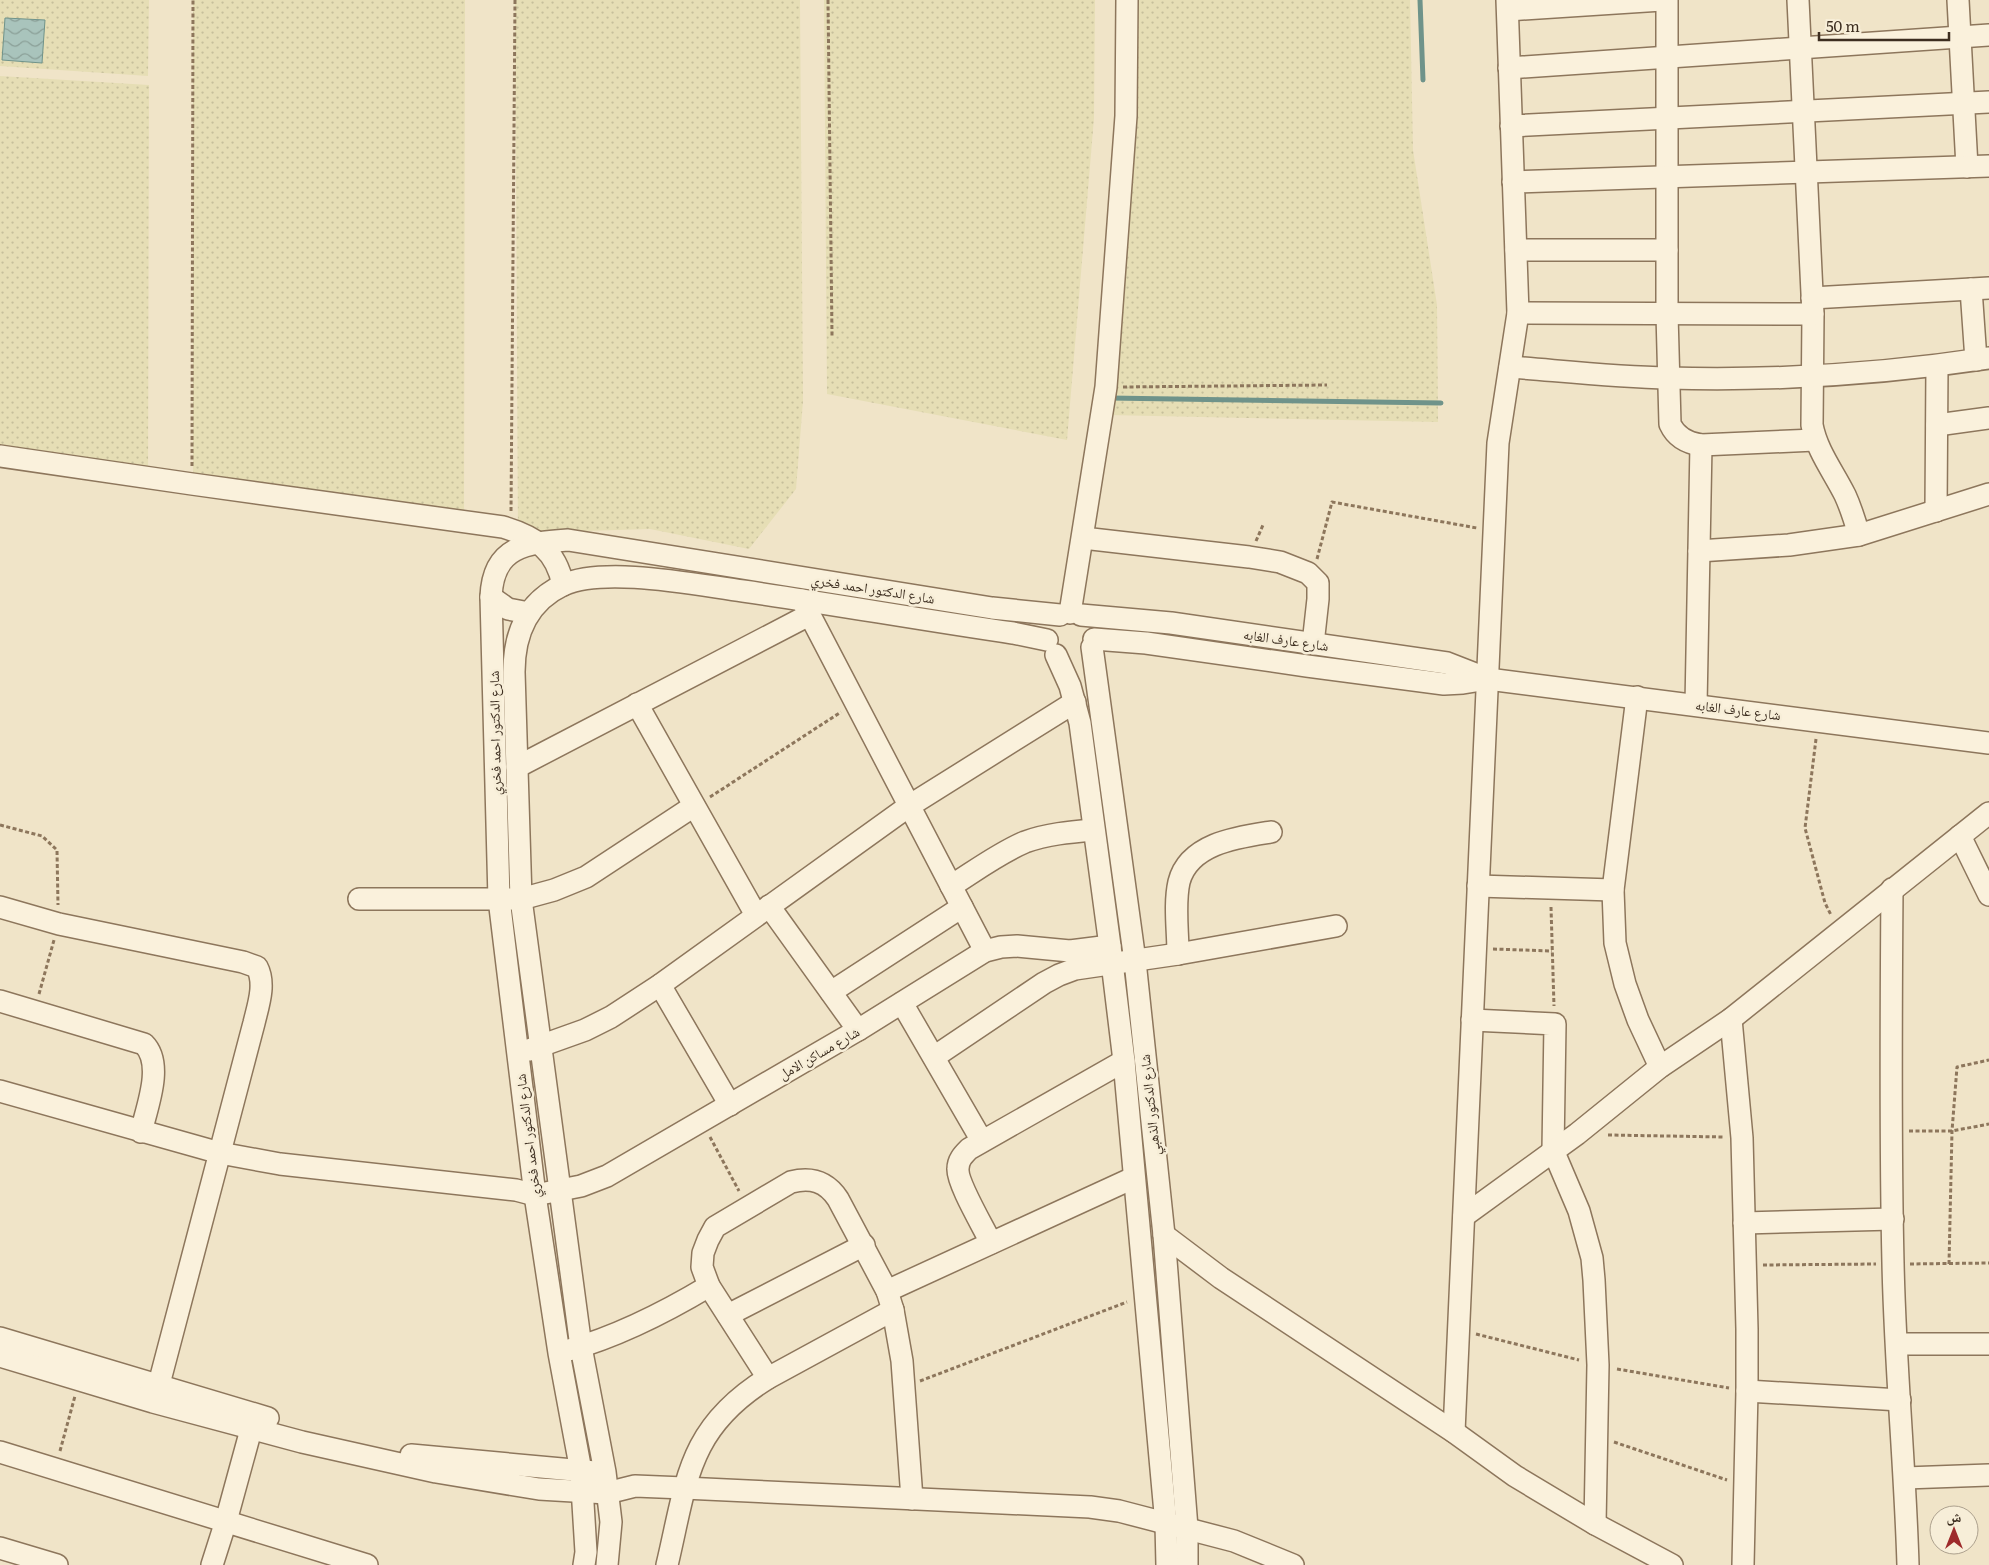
<svg xmlns="http://www.w3.org/2000/svg" width="1989" height="1565" viewBox="0 0 1989 1565" font-family="Literata,'Noto Naskh Arabic',serif">
<style>
.farmland{fill:url(#farmland-dots)}
.water{fill:url(#water-waves);stroke:#6f938a}
.lines{fill:none;stroke-linecap:round;stroke-linejoin:round}
.stream{stroke:#6f938a;stroke-width:5}
.minor-casing{stroke:#8d765c;stroke-width:24}
.path{stroke:#8d765c;stroke-width:3;stroke-dasharray:4 2.5;stroke-linecap:butt}
.minor{stroke:#faf1dc;stroke-width:21}
.labels{text-anchor:middle;stroke-width:5;stroke-linejoin:round;paint-order:stroke}
.street-label{font-size:14px;fill:#3d2e20;stroke:#f7eed8}
</style>
<defs>
<pattern id="farmland-dots" width="8" height="8" patternUnits="userSpaceOnUse" patternTransform="scale(1.25)"><rect width="8" height="8" fill="#e6deb5"/><path d="M2 2h.1M6 6h.1" fill="none" stroke="#c6bf9b" stroke-width="1.8" stroke-linecap="round"/></pattern>
<pattern id="water-waves" width="16" height="10" patternUnits="userSpaceOnUse" patternTransform="scale(1.25)"><rect width="16" height="10" fill="#a9c4bc"/><path d="M0 5q4-4 8 0t8 0" fill="none" stroke="#8ba098"/></pattern>
</defs>
<rect width="100%" height="100%" fill="#f0e4c8"/>
<g class="farmland">
<polygon points="0,0 149,0 148,76 0,66"/>
<polygon points="193,0 465,0 464,529 193,493"/>
<polygon points="515,0 800,0 803,401 796,489 749,549 650,529 518,533"/>
<polygon points="824,0 1095,0 1094,118 1067,440 827,394"/>
<polygon points="1130,0 1410,0 1413,150 1437,305 1438,422 1107,415"/>
<polygon points="0,76 149,85 148,486 0,464"/>
</g>
<polygon class="water" points="5,18 45,20 42,63 2,60"/>
<g class="lines">
<g class="stream">
<polyline points="1420,0 1423,80"/>
<polyline points="1109,398 1441,403"/>
</g>
<defs>
<g id="minor">
<path d="M1667 0V314L1670 424C1676 437 1687 443 1701 445L1815 440"/>
<path d="M1798 0 1813 314 1812 425C1817 451 1833 471 1845 495 1851 508 1855 521 1859 535"/>
<polyline points="1958,0 1967,167"/>
<polyline points="1508,10 1662,0"/>
<polyline points="1509,68 1989,35"/>
<polyline points="1511,126 1989,102"/>
<polyline points="1513,182 1989,166"/>
<polyline points="1516,250 1667,250"/>
<polyline points="1971,289 1976,360"/>
<polyline points="1812,298 1989,288"/>
<polyline points="1518,313 1813,314"/>
<path d="M1510 367C1562 371 1615 377 1668 378 1775 381 1883 374 1989 358"/>
<polyline points="1937,425 1989,418"/>
<path d="M0 456 192 484 503 527C536 537 556 550 563 585"/>
<polyline points="1936,511 1937,366"/>
<polyline points="1083,538 1249,557 1280,562 1308,573 1318,583 1318,599 1313,644"/>
<polyline points="1699,551 1789,545 1859,535 1989,494"/>
<polyline points="491,597 508,609 529,613"/>
<polyline points="802,600 985,951"/>
<polyline points="1070,613 1106,387 1126,116 1127,0"/>
<polyline points="1081,615 1171,623 1447,663 1488,679 1989,743"/>
<polyline points="1094,639 1146,643 1307,666 1444,684 1463,683 1488,679"/>
<polyline points="1092,647 1135,961 1164,1235 1187,1528 1187,1565"/>
<polyline points="1056,655 1070,686 1080,723 1110,946 1124,1061 1166,1524 1167,1565"/>
<polyline points="1637,697 1613,890 1615,943 1625,984 1638,1020 1660,1067"/>
<polyline points="637,704 756,915"/>
<polyline points="1696,705 1701,445"/>
<polyline points="517,767 809,615"/>
<polyline points="1960,836 1989,895"/>
<path d="M951 886C975 871 999 853 1025 842 1047 834 1070 832 1093 830"/>
<polyline points="1478,886 1613,890"/>
<path d="M1892 889C1891 1014 1890 1139 1893 1263 1895 1364 1905 1464 1908 1565"/>
<polyline points="359,899 521,899 554,890 586,877 694,806"/>
<polyline points="769,906 858,1030"/>
<path d="M0 907 59 924 243 962 257 967C266 984 258 1006 254 1023L159 1384"/>
<path d="M1178 954C1178 931 1174 904 1179 882 1189 843 1239 837 1271 832"/>
<polyline points="660,985 730,1105"/>
<polyline points="831,992 962,907"/>
<path d="M0 1001 144 1044C164 1064 147 1107 141 1132"/>
<polyline points="902,1003 982,1141"/>
<polyline points="1731,1019 1742,1138 1747,1329 1747,1391 1743,1565"/>
<polyline points="1472,1020 1555,1024 1553,1150 1579,1211 1592,1258 1594,1280 1598,1365 1595,1524"/>
<polyline points="529,1050 585,1030 611,1017 660,985 909,806 1075,702"/>
<polyline points="934,1057 1044,983 1059,975 1075,969 1178,954 1336,926"/>
<polyline points="0,1091 220,1153 280,1164 516,1190 535,1195 581,1186 607,1176 858,1030 985,951 1001,947 1017,946 1070,951 1110,946"/>
<polyline points="1464,1216 1577,1134 1660,1067 1731,1019 1989,813"/>
<polyline points="1744,1223 1893,1219"/>
<polyline points="1164,1235 1221,1278 1454,1432 1515,1476 1595,1524 1672,1565"/>
<path d="M991 1243C984 1228 957 1183 958 1169 958 1160 963 1155 969 1149L1124 1061"/>
<polyline points="887,1291 1133,1178"/>
<polyline points="728,1315 864,1245"/>
<polyline points="0,1338 268,1418"/>
<polyline points="1897,1344 1989,1344"/>
<path d="M569 1350C619 1336 664 1313 709 1286"/>
<polyline points="0,1356 153,1402 302,1442 436,1472 539,1489 607,1493 635,1486 684,1488 1090,1507 1119,1511 1234,1541 1293,1565"/>
<path d="M768 1378 709 1286 702 1267 703 1253 708 1240 715 1227 791 1182C811 1177 826 1181 838 1199L887 1291 893 1310 902 1361 912 1499"/>
<polyline points="1747,1391 1900,1400"/>
<polyline points="1454,1432 1498,443 1518,313 1507,0"/>
<polyline points="0,1452 367,1565"/>
<polyline points="411,1455 595,1472"/>
<polyline points="1905,1478 1989,1475"/>
<polyline points="0,1548 57,1565"/>
<polyline points="212,1565 226,1521 255,1415"/>
<path d="M584 1565 586 1552 581 1471 559 1353 535 1195 499 899 491 597C493 546 526 543 568 540L992 608 1060 615"/>
<path d="M607 1565 611 1522 605 1472 581 1347 521 899 514 672C514 634 527 602 563 585 605 566 697 585 743 591 833 604 923 620 1013 633L1047 640"/>
<path d="M667 1565C687 1481 687 1428 768 1378L893 1310"/>
</g>
</defs>
<use href="#minor" class="minor-casing"/>
<g class="path">
<polyline points="828,0 832,336"/>
<polyline points="1123,387 1327,385"/>
<polyline points="192,466 193,0"/>
<polyline points="511,511 515,0"/>
<polyline points="1256,541 1263,525"/>
<polyline points="1317,559 1332,502 1477,528"/>
<polyline points="1816,739 1805,828 1825,903 1831,915"/>
<polyline points="710,797 841,712"/>
<polyline points="0,825 42,836 57,850 58,905"/>
<polyline points="1551,907 1554,1006"/>
<polyline points="1493,949 1552,951"/>
<polyline points="39,994 54,940"/>
<polyline points="1909,1131 1952,1131 1989,1124"/>
<polyline points="1608,1135 1724,1137"/>
<polyline points="710,1137 739,1191"/>
<polyline points="1910,1264 1989,1263"/>
<polyline points="1949,1264 1952,1131 1957,1067 1989,1060"/>
<polyline points="1763,1265 1876,1264"/>
<polyline points="1476,1334 1579,1360"/>
<polyline points="1617,1369 1729,1388"/>
<polyline points="920,1381 1127,1302"/>
<polyline points="1614,1442 1727,1480"/>
<polyline points="60,1451 75,1396"/>
</g>
<use href="#minor" class="minor"/>
</g>
<g class="labels">
<g class="street-label">
<text transform="translate(873 589) rotate(9)" y="5">شارع الدكتور احمد فخري</text>
<text transform="translate(1286 640) rotate(8)" y="5">شارع عارف الغابه</text>
<text transform="translate(1738 710) rotate(7)" y="5">شارع عارف الغابه</text>
<text transform="translate(495 733) rotate(-91)" y="5">شارع الدكتور احمد فخري</text>
<text transform="translate(819 1053) rotate(-30)" y="5">شارع مساكن الامل</text>
<text transform="translate(1150 1105) rotate(-96)" y="5">شارع الدكتور الذهبي</text>
<text transform="translate(528 1136) rotate(-97)" y="5">شارع الدكتور احمد فخري</text>
</g>
</g>
<g transform="translate(1954 1530)"><circle r="24" fill="#f7eed8" stroke="#ada18e"/>
<path d="M0-4L9 19L0 12L-9 19Z" fill="#9e2a2b"/>
<text y="-8" font-size="14" font-weight="bold" text-anchor="middle" fill="#3d2e20">ش</text>
</g>
<path d="M1819 32v8h130v-8" fill="none" stroke="#3d2e20" stroke-width="2.5"/>
<text x="1826" y="32" font-size="15" fill="#3d2e20" stroke="#f7eed8" stroke-width="4" paint-order="stroke">50 m</text>
</svg>
